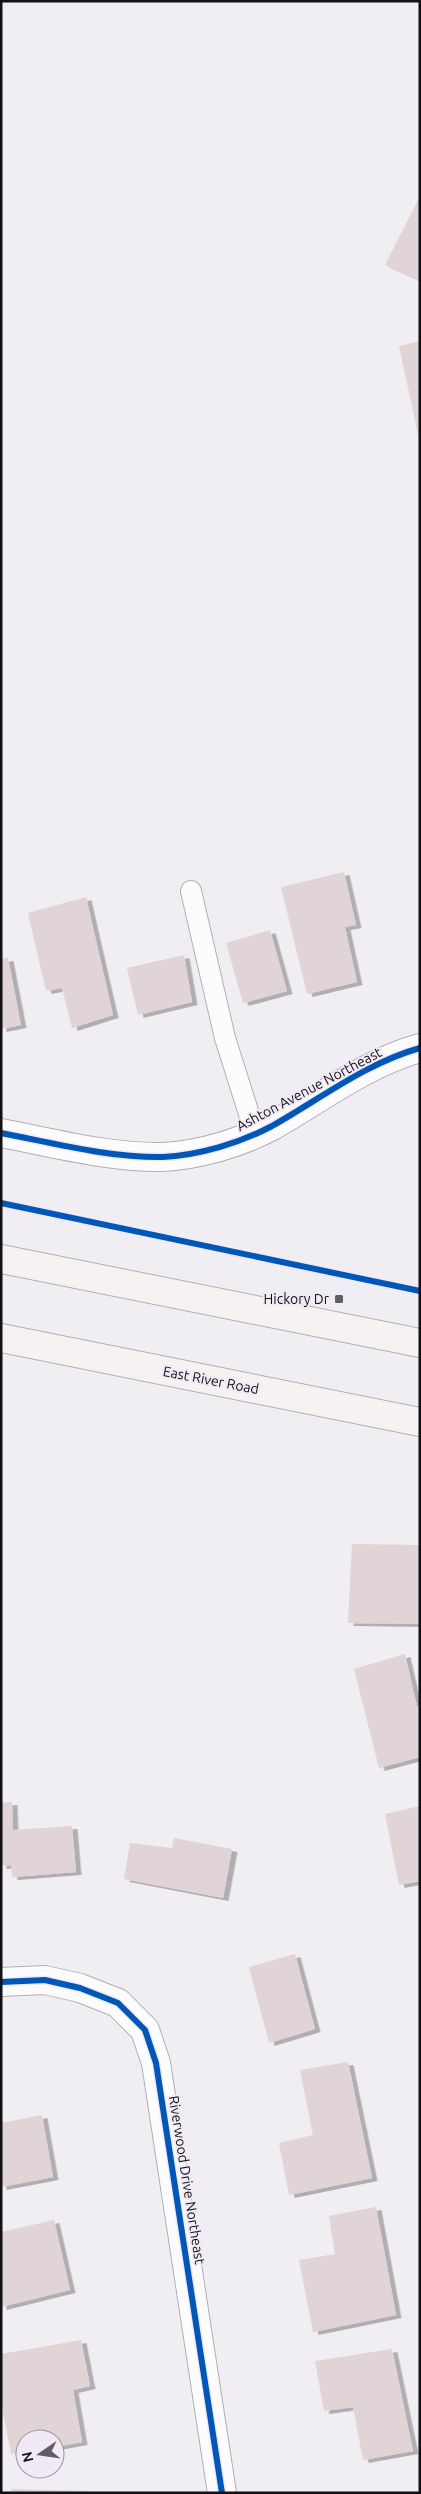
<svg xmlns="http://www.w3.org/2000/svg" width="421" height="2494" viewBox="0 0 421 2494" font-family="Ubuntu,sans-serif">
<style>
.building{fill:#e0d4d6;filter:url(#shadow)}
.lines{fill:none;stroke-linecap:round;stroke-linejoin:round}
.service-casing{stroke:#b2afb4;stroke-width:22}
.minor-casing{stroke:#b2afb4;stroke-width:30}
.secondary-casing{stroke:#b2afb4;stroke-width:30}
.service{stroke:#fdfcfd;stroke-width:20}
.minor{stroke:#fdfcfd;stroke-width:28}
.secondary{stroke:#f5f2f1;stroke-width:28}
.cycleway-casing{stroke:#f0eaf6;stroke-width:9}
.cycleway{stroke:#0057b8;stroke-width:6}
.poi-dot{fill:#605e63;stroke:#f0eaf6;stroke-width:2}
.labels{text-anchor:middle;stroke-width:4;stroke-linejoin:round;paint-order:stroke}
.street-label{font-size:14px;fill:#131115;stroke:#f0eaf6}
.poi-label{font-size:14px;fill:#131115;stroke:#f0eaf6;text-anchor:end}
</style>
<defs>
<filter id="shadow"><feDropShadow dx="5.5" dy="3" stdDeviation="0" flood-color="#0004"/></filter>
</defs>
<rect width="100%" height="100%" fill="#f0edf3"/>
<g class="building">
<polygon points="420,196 420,281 385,265"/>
<polygon points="420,341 420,439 419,439 399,346"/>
<polygon points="344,872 356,925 345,927 357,982 307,994 281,887"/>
<polygon points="86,897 113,1015 72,1028 62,988 46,991 28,913"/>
<polygon points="270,930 287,991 243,1003 226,943"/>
<polygon points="184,955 192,1002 138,1015 127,968"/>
<polygon points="8,958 21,1025 1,1029 1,959"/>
<polygon points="352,1544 420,1545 420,1624 348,1623"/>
<polygon points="405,1654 417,1707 420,1706 420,1757 379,1768 354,1669"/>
<polygon points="12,1802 13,1830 72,1826 76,1872 12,1877 11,1865 1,1866 1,1803"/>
<polygon points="420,1806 420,1881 399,1885 385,1814"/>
<polygon points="174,1838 232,1849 223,1898 124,1879 130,1843 172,1848"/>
<polygon points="295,1954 315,2029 269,2043 249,1967"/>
<polygon points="348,2062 372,2178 289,2195 279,2143 313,2135 300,2070"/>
<polygon points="42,2115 53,2177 1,2187 1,2123"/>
<polygon points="376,2207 396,2315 313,2332 299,2260 335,2254 329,2216"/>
<polygon points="54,2220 70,2290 1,2307 1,2232"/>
<polygon points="81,2340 90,2386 73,2390 82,2442 55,2447 55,2439 25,2439 25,2452 11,2454 1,2402 1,2354"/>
<polygon points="392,2349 413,2451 363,2460 353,2407 324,2411 315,2361"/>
<polygon points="11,2489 88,2491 88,2493 11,2493"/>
</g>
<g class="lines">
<defs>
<polyline id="service" points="191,891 225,1038 255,1133"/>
<g id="minor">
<path d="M1 1133C53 1143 110 1158 163 1157 200 1155 240 1143 272 1126 320 1099 366 1063 420 1048"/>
<polyline points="1,1982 45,1980 80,1988 118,2003 145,2030 156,2063 222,2493"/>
</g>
<g id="secondary">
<polyline points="1,1259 420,1343"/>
<polyline points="1,1338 420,1422"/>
</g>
</defs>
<use href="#service" class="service-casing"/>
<use href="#minor" class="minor-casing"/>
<use href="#secondary" class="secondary-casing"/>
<use href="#service" class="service"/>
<use href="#minor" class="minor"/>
<use href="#secondary" class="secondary"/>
<defs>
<g id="cycleway">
<path d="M1 1133C53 1143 110 1158 163 1157 200 1155 240 1143 272 1126 320 1099 366 1063 420 1048"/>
<polyline points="1,1203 420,1291"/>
<polyline points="1,1982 45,1980 80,1988 118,2003 145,2030 156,2063 222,2493"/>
</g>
</defs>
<use href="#cycleway" class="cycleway-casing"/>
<use href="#cycleway" class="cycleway"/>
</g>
<rect class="poi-dot" x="334" y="1294" width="10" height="10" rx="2.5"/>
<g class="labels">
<g class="street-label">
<text transform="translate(309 1089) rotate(-28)" y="5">Ashton Avenue Northeast</text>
<text transform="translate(211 1380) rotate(11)" y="5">East River Road</text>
<text transform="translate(187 2180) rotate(81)" y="5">Riverwood Drive Northeast</text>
</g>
<g class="poi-label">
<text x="329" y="1304">Hickory Dr</text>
</g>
</g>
<rect width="421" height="2494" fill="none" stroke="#131115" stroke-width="5"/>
<g transform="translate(40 2454) rotate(257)"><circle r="24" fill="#f0eaf6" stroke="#98939c"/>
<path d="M0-4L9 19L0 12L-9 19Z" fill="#605e63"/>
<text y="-8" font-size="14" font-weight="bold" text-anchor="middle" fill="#131115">N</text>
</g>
</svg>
